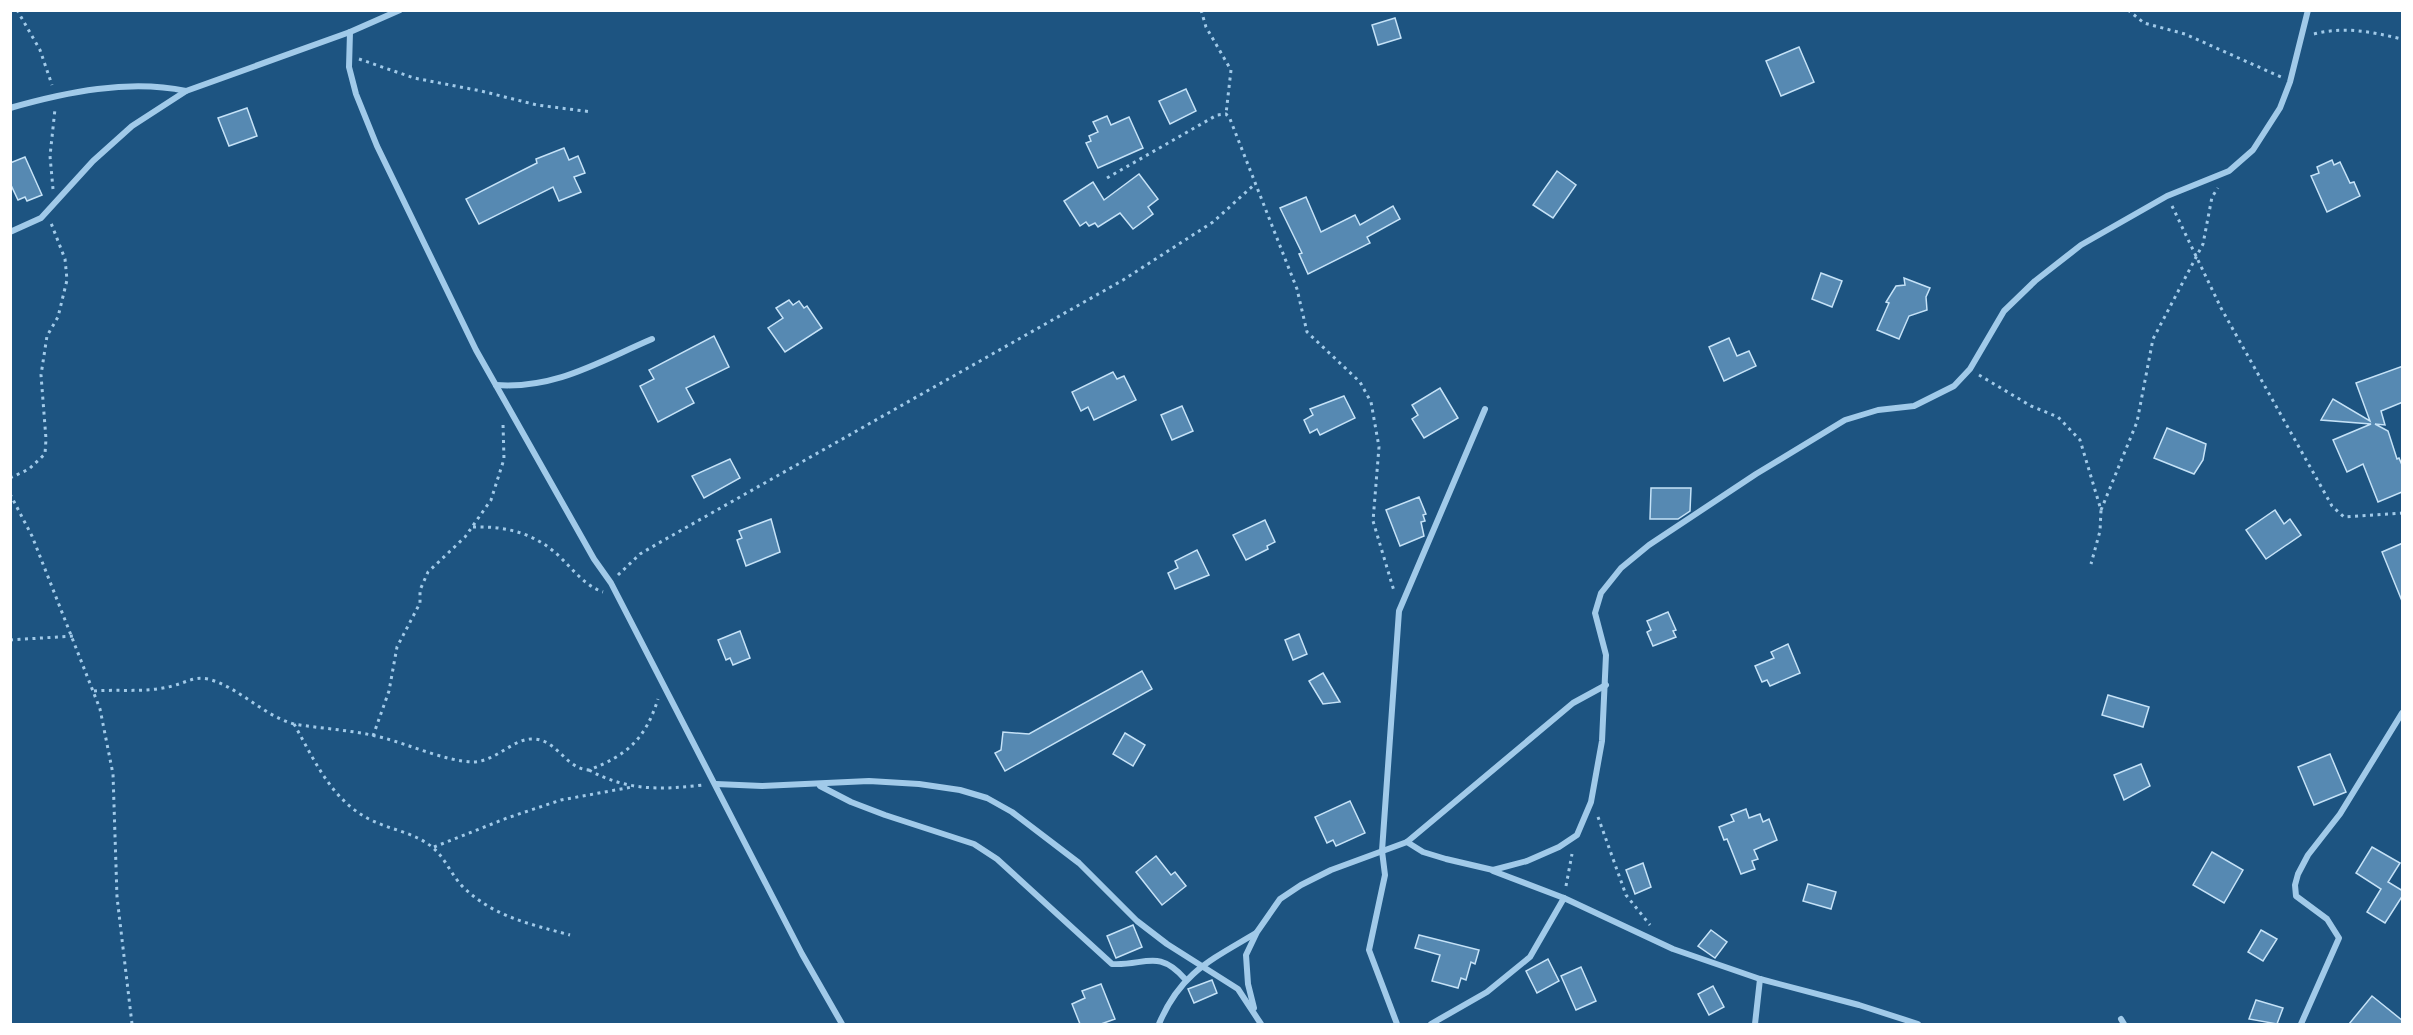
<svg xmlns="http://www.w3.org/2000/svg" width="2413" height="1035" viewBox="0 0 2413 1035" font-family="'Alegreya Sans',sans-serif">
<style>
.building{fill:#5689b2;stroke:#c5e2f7;stroke-width:1.5}
.lines{fill:none;stroke-linecap:round;stroke-linejoin:round}
.path{stroke:#a1cae9;stroke-width:3;stroke-dasharray:3 4.5;stroke-linecap:butt}
.minor{stroke:#a1cae9;stroke-width:6}
</style>
<rect width="100%" height="100%" fill="#1d5481"/>
<g class="building">
<polygon points="1395,18 1401,38 1378,45 1372,25"/>
<polygon points="1799,47 1814,82 1781,96 1766,61"/>
<polygon points="1186,89 1196,111 1170,124 1159,101"/>
<polygon points="247,108 257,136 229,146 218,118"/>
<polygon points="1107,116 1111,125 1129,117 1143,148 1098,168 1086,143 1091,141 1089,136 1098,132 1093,122"/>
<polygon points="564,148 569,160 578,156 585,173 574,177 581,192 559,201 553,187 479,224 466,199 537,163 536,159"/>
<polygon points="25,157 42,195 27,201 25,197 18,200 10,183 10,163"/>
<polygon points="2332,160 2334,165 2340,162 2350,183 2354,182 2360,196 2327,212 2311,176 2319,173 2317,167"/>
<polygon points="1557,171 1576,185 1553,218 1533,205"/>
<polygon points="1139,174 1158,199 1148,207 1153,214 1133,229 1120,213 1098,227 1095,223 1089,226 1086,222 1080,226 1064,201 1093,182 1104,200"/>
<polygon points="1306,197 1321,232 1355,215 1360,225 1393,206 1400,219 1367,237 1370,243 1308,274 1299,254 1302,253 1280,208"/>
<polygon points="1821,273 1842,281 1832,307 1812,299"/>
<polygon points="1904,278 1930,288 1926,297 1927,310 1909,316 1899,339 1877,330 1889,303 1886,302 1896,286 1905,285"/>
<polygon points="789,300 793,305 799,301 804,308 807,306 822,328 785,352 768,328 783,318 776,308"/>
<polygon points="714,336 729,367 686,388 694,403 658,422 640,386 654,379 649,370"/>
<polygon points="1729,338 1737,356 1749,351 1756,366 1724,381 1709,347"/>
<polygon points="2403,366 2403,402 2381,411 2385,425 2375,424 2388,431 2397,459 2399,458 2402,465 2402,492 2378,502 2363,464 2347,472 2333,440 2371,424 2321,420 2333,399 2370,421 2356,383"/>
<polygon points="1113,372 1117,379 1124,376 1136,400 1094,420 1088,407 1081,411 1072,392"/>
<polygon points="1440,388 1458,418 1424,438 1412,419 1418,415 1412,405"/>
<polygon points="1344,396 1355,418 1320,435 1317,429 1310,433 1304,420 1313,415 1310,409"/>
<polygon points="1182,406 1193,431 1172,440 1161,415"/>
<polygon points="2167,428 2206,444 2203,460 2194,474 2154,458"/>
<polygon points="730,459 740,478 704,498 692,476"/>
<polygon points="1651,488 1691,488 1690,511 1678,519 1650,519"/>
<polygon points="1419,497 1426,514 1423,515 1425,521 1421,522 1424,536 1400,546 1386,510"/>
<polygon points="2275,510 2284,524 2290,519 2301,535 2266,559 2246,530"/>
<polygon points="771,519 780,552 746,566 737,540 742,538 739,531"/>
<polygon points="1265,520 1275,542 1267,546 1268,549 1246,560 1233,535"/>
<polygon points="2403,543 2403,601 2402,601 2382,552"/>
<polygon points="1197,550 1209,575 1175,589 1168,573 1178,568 1175,561"/>
<polygon points="1668,612 1676,630 1673,631 1676,637 1653,646 1647,632 1651,630 1647,621"/>
<polygon points="740,631 750,658 733,665 730,658 726,660 718,640"/>
<polygon points="1299,634 1307,654 1293,660 1285,640"/>
<polygon points="1788,644 1800,673 1770,686 1767,680 1762,682 1755,666 1774,658 1771,652"/>
<polygon points="1142,671 1152,689 1005,771 995,753 1001,750 1003,732 1029,734"/>
<polygon points="1323,673 1340,702 1323,704 1309,681"/>
<polygon points="2108,695 2149,707 2143,727 2102,715"/>
<polygon points="1125,733 1145,745 1133,766 1113,754"/>
<polygon points="2330,754 2346,792 2314,805 2298,767"/>
<polygon points="2141,764 2150,786 2124,800 2114,775"/>
<polygon points="1350,801 1365,833 1336,846 1333,840 1327,843 1315,817"/>
<polygon points="1746,809 1749,818 1760,814 1763,822 1769,819 1777,840 1754,850 1758,859 1752,861 1755,869 1741,874 1727,839 1724,840 1719,827 1734,821 1731,815"/>
<polygon points="2372,847 2400,863 2388,882 2403,891 2403,895 2385,923 2367,912 2381,889 2356,873"/>
<polygon points="2212,852 2243,870 2224,903 2193,885"/>
<polygon points="1156,856 1171,875 1175,872 1186,886 1162,905 1136,872"/>
<polygon points="1643,863 1651,887 1635,894 1626,870"/>
<polygon points="1808,884 1836,892 1831,909 1803,901"/>
<polygon points="1133,925 1142,947 1116,958 1107,936"/>
<polygon points="1711,930 1727,942 1715,958 1698,946"/>
<polygon points="2261,930 2277,939 2263,961 2248,952"/>
<polygon points="1419,935 1479,950 1475,964 1471,962 1466,980 1461,978 1458,988 1432,981 1440,955 1415,948"/>
<polygon points="1548,959 1559,981 1537,993 1526,971"/>
<polygon points="1581,967 1596,1001 1576,1010 1561,976"/>
<polygon points="1212,980 1217,993 1194,1003 1188,989"/>
<polygon points="1101,984 1115,1019 1101,1024 1080,1024 1072,1004 1085,998 1082,991"/>
<polygon points="1713,986 1724,1007 1709,1015 1698,994"/>
<polygon points="2372,996 2403,1021 2403,1024 2349,1024"/>
<polygon points="2256,1000 2283,1008 2277,1024 2249,1019"/>
</g>
<g class="lines">
<g class="path">
<polyline points="17,10 40,50 52,85"/>
<polyline points="1201,10 1206,27 1231,70 1226,114"/>
<polyline points="2128,10 2144,23 2185,34 2281,77"/>
<path d="M2314 34C2345 26 2372 32 2402 39"/>
<polyline points="359,59 414,78 481,91 537,105 592,112"/>
<polyline points="1107,178 1217,115 1226,114 1230,119 1297,289 1307,332 1360,382 1371,402 1379,447 1373,521 1394,591"/>
<polyline points="53,189 50,156 55,109"/>
<polyline points="2172,206 2221,308 2332,506 2344,517 2402,513"/>
<polyline points="1979,375 2031,406 2058,417 2080,440 2101,510 2100,531 2091,564"/>
<polyline points="10,478 29,469 45,454 46,439 41,375 47,336 58,317 67,280 65,259 51,223"/>
<polyline points="10,494 32,536 100,709 113,774 117,897 132,1024"/>
<polyline points="2101,510 2137,422 2153,339 2203,244 2212,197 2218,188"/>
<path d="M473 527C508 526 538 534 563 560 575 572 586 586 603 592"/>
<polyline points="618,575 640,554 657,544 1123,280 1213,222 1255,184"/>
<polyline points="10,640 73,636"/>
<path d="M94 691C119 689 147 693 172 686 185 683 194 676 208 679 239 687 262 715 294 724 324 729 354 730 384 738 410 745 446 761 472 762 497 762 513 737 535 739 558 741 566 769 589 770 627 755 645 740 658 699"/>
<path d="M294 724C315 761 332 802 373 821 392 830 415 833 432 847 445 857 451 875 463 887 494 917 530 924 570 935"/>
<polyline points="373,736 389,691 397,647 420,603 420,590 428,572 465,537 491,500 504,459 503,424"/>
<path d="M589 770C627 791 661 790 703 785"/>
<polyline points="1598,817 1626,895 1650,925"/>
<polyline points="434,847 507,818 561,800 632,787"/>
<polyline points="1566,886 1572,854"/>
</g>
<g class="minor">
<polyline points="350,32 349,67 356,94 377,146 476,350 594,559 611,583 802,954 842,1024"/>
<path d="M10 108C66 92 129 79 186 91"/>
<polyline points="10,232 41,218 93,161 132,126 186,91 350,32 400,10"/>
<path d="M496 385C556 389 598 362 652 339"/>
<polyline points="716,784 762,786 869,781 919,784 960,790 987,798 1012,812 1079,863 1137,921 1167,944 1238,989 1261,1024"/>
<path d="M820 786 851 802 885 815 974 844 997 859 1112 964C1145 966 1158 948 1185 979"/>
<polyline points="1407,842 1423,852 1446,859 1493,870 1527,861 1559,847 1577,835 1591,802 1602,741 1606,655 1595,613 1601,593 1621,568 1649,545 1756,474 1845,420 1878,410 1914,406 1954,386 1970,369 2004,311 2035,281 2081,245 2167,196 2229,171 2253,150 2280,108 2290,82 2308,10"/>
<polyline points="1493,871 1564,898 1673,949 1760,979 1859,1005 1918,1024"/>
<polyline points="1254,1008 1248,984 1246,955 1257,932 1280,899 1301,885 1331,870 1407,842 1573,703 1606,685"/>
<polyline points="2121,1019 2124,1024"/>
<path d="M1159 1024C1180 973 1211 960 1256 933"/>
<polyline points="1397,1024 1369,950 1385,875 1382,851 1399,611 1485,409"/>
<polyline points="1431,1024 1487,992 1530,957 1564,898"/>
<polyline points="1755,1024 1760,979"/>
<polyline points="2301,1024 2339,938 2327,919 2296,896 2295,885 2298,874 2308,855 2340,814 2402,713"/>
</g>
</g>
<rect width="2413" height="1035" fill="none" stroke="#ffffff" stroke-width="24"/>
</svg>
